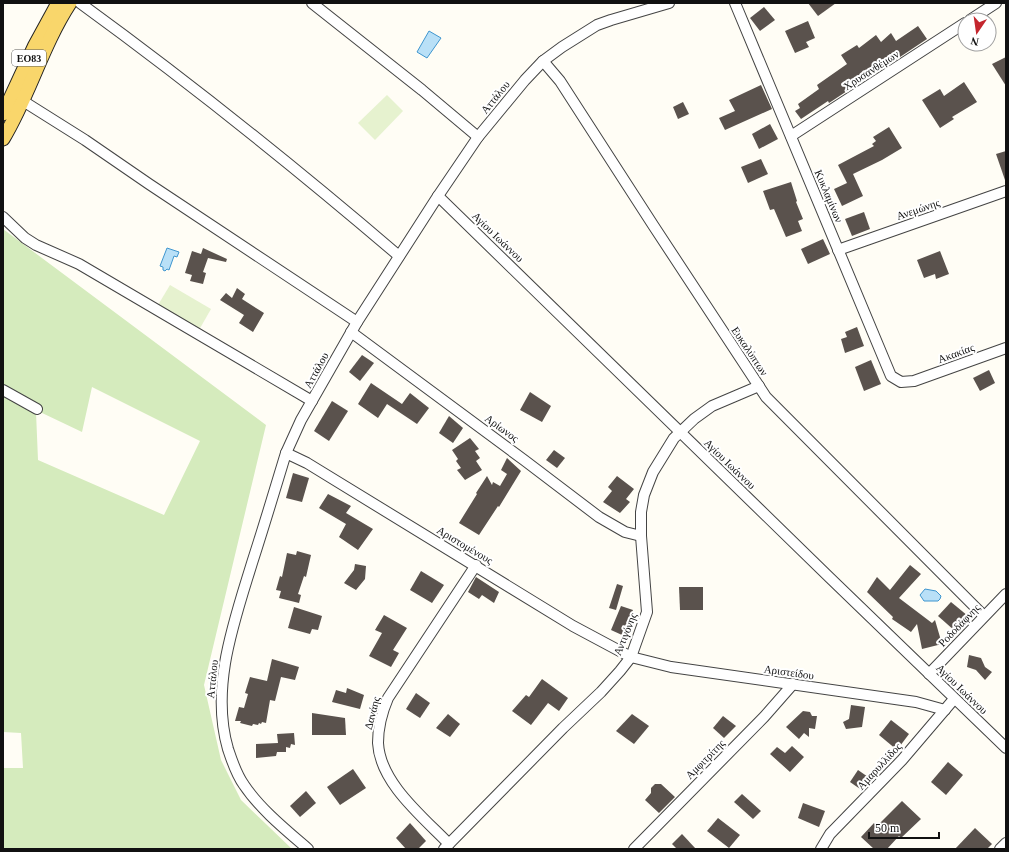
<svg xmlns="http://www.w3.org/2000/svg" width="1009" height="852" viewBox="0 0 1009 852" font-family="'Times New Roman',serif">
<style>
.green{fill:#d5ebbd}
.pitch{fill:#e6f2cf}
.water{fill:#b9e0f7;stroke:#3f96cf}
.building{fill:#5a524d}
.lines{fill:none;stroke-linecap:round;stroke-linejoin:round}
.minor-casing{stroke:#444;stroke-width:12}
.major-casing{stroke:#222;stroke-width:15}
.minor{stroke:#fff;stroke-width:10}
.major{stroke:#f9d66b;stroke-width:13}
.labels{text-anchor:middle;stroke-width:4;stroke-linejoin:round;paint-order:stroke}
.shield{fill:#fff;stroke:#585858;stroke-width:1}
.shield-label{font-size:10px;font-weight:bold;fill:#111}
.street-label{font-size:11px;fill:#111;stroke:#fff}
</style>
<rect width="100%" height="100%" fill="#fffdf5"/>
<polygon class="green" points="3,229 266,425 204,685 221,760 241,800 292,849 3,849 3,768 23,768 21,733 3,732 3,393 36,412 38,460 164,515 200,441 92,387 82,432 40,412 3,387"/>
<g class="pitch">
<polygon points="387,95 403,111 375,140 358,123"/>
<polygon points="170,285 211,309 199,330 158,305"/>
</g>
<g class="water">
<polygon points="429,31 441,38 427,58 417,52"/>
<polygon points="167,248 179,252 177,257 174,256 169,270 167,269 165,271 163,270 163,267 160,266"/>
<polygon points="925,589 936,591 941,596 940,599 938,601 924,601 920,595"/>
</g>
<g class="building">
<polygon points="808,3 836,3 818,16"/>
<polygon points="764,7 775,20 760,31 750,18"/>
<polygon points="808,21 815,38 806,42 809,47 795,53 785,31"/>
<polygon points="918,26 927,39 885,67 882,63 848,85 850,89 829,103 828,101 801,119 795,111 800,108 798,104 819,89 817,85 847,64 841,55 857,45 859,48 876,35 881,42 891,33 896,41"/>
<polygon points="1006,57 1006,86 992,64"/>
<polygon points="964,82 977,102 952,117 954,119 940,128 922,100 940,89 944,96"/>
<polygon points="761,85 772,109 725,130 719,118 735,111 729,100"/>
<polygon points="683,102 689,114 678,119 673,107"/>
<polygon points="770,124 778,139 759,149 752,134"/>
<polygon points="889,127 902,148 882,160 853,174 863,196 842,206 834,189 847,183 838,165 874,146 872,144 876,141 873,137"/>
<polygon points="1006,151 1006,180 1005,180 996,154"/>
<polygon points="761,159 768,174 748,183 741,167"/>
<polygon points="791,182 797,201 796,202 803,219 798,221 802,231 786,237 774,209 770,210 763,191"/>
<polygon points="864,212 870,229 852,236 845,219"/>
<polygon points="823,239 830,254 808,264 801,249"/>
<polygon points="203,248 227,259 226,262 208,258 203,272 206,273 203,284 190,281 192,275 185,273 192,251 201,254"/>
<polygon points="940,251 949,274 936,279 935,274 924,278 917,260"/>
<polygon points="237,288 245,294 242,299 264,313 253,332 239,323 244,315 220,300 226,293 232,298"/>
<polygon points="857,327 864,346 845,353 841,339 847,337 845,332"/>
<polygon points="362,355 374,363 360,381 349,372"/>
<polygon points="871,360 881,384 864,391 855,367"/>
<polygon points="989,370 995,383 980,391 973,378"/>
<polygon points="371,383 402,404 410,393 429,408 417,424 387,404 378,418 358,404"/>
<polygon points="530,392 551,406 542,422 520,410"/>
<polygon points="332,401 348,411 329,441 314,431"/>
<polygon points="449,416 463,428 453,443 439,433"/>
<polygon points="470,438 479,449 475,451 480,458 476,461 482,470 465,480 457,470 461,468 456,461 458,459 452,450"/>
<polygon points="554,450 565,458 557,468 546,460"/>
<polygon points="507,458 521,471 499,507 498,506 479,535 459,523 477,494 476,493 487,476 492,485 493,482 500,486 507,474 501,470"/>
<polygon points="293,473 309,478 302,502 286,498"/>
<polygon points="617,476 634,489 626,499 630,502 620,513 603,502 612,491 608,487"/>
<polygon points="328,494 351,506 346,513 373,529 358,550 339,537 346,524 319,508"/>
<polygon points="297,551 311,555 306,577 304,576 298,594 301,595 299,603 279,598 281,591 276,590 280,576 282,577 287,553 296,555"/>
<polygon points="355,564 366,566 365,579 356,590 344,583 354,570"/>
<polygon points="910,565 921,574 899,598 932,623 935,620 942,644 922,649 917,624 911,632 892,619 893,617 867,592 877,577 890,590"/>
<polygon points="421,571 444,585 432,603 410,590"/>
<polygon points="476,577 499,592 494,603 482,595 479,599 468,592"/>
<polygon points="617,584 623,586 616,610 609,608"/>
<polygon points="679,587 703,587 703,610 680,610"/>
<polygon points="951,602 968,616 955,631 938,616"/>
<polygon points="621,606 633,610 622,635 611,630"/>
<polygon points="294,607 322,616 318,630 312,629 310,634 288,628"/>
<polygon points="384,615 407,628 393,650 399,653 391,667 369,656 382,633 375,630"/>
<polygon points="969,655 981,658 985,667 992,672 985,680 976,670 967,667"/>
<polygon points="272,659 299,667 295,680 281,677 275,701 270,700 266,723 262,722 261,724 259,723 258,725 253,724 252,726 240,723 241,721 235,721 239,707 244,708 248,694 245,693 250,677 267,681"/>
<polygon points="542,679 568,698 559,711 548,703 531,725 512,711 526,695 529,697"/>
<polygon points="347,688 364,695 360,709 332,702 336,690 346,693"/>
<polygon points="416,693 430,703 420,718 406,709"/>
<polygon points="851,705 865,707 862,727 846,729 843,722 849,719"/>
<polygon points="803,711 810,712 812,716 817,716 815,729 809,728 809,737 804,733 799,739 786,727"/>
<polygon points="312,713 345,718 346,735 312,735"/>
<polygon points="448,714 460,724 450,737 436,728"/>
<polygon points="632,714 649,726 634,744 616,731"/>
<polygon points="723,716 736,726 724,738 713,728"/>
<polygon points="891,720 909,734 897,750 879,735"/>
<polygon points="294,733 295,745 291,744 290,748 286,747 286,752 277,752 276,756 256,758 256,744 278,743 277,734"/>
<polygon points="792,746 804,757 790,772 770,754 777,747 785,753"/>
<polygon points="948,762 963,775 946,795 931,782"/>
<polygon points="353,769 366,788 340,805 327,787"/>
<polygon points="858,770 871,779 863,791 850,782"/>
<polygon points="655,784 661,784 675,797 659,813 645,800 651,793 651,788"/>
<polygon points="306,791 316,803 300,817 290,806"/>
<polygon points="742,794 761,811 753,819 734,802"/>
<polygon points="902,801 921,819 901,838 899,836 887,849 874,849 861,837 874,823 877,826"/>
<polygon points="803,803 825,811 819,827 798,818"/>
<polygon points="718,818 740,835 729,848 707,831"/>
<polygon points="410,823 426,841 418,849 406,849 396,838"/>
<polygon points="975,828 992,844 987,849 955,849"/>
<polygon points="682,834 696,849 677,849 672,844"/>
</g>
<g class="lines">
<defs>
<g id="minor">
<path d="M80 3C190 83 296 168 399 256"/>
<polyline points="312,3 422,90 478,137"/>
<polyline points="735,3 891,376 901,382 914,381 1006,348"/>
<polyline points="970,20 996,3"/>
<polyline points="543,61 560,81 580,112 653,225 766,397 984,616"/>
<polyline points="23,101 85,140 149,184 357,322"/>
<polyline points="791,136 965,23"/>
<polyline points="438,196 830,578 1006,748"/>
<polyline points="3,217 25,238 36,245 79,264 312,401"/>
<polyline points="838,250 1006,191"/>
<polyline points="351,332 524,460 599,517 625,532 641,536"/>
<polyline points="3,390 37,409"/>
<polyline points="286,453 307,463 573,626 631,657 671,667 916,702 945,710"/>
<polyline points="929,674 1006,594"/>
<path d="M449 844C423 817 380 783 378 743 378 727 382 712 388 698L476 565"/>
<path d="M308 849C286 830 260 809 244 785 236 774 232 761 228 749 210 687 234 622 252 563 264 526 275 489 286 453L301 420 357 322 438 196 478 137 525 80 543 61 562 47 597 25 611 20 669 3"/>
<polyline points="444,849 563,728 601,692 620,671 631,657 647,612 641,536 641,512 644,495 653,472 674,438 694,419 712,406 759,386"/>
<polyline points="634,849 764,717 793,684"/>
<polyline points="821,849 830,834 902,760 954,699"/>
<polyline points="1000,849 1006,843"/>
</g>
<g id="major">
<polyline points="3,114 35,45 58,3"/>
<path d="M3 139C29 96 42 46 70 3"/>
</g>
</defs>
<use href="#minor" class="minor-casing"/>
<use href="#major" class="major-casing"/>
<use href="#minor" class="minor"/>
<use href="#major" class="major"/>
</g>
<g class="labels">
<rect class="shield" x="12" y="50" width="34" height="16" rx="3"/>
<g class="shield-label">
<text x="29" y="62">ΕΟ83</text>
</g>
<g class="street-label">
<text transform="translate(871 70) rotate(-33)" y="4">Χρυσανθέμων</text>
<text transform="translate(495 97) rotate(-51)" y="4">Αττάλου</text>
<text transform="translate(829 196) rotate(67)" y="4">Κυκλαμίνων</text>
<text transform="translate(918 209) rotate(-19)" y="4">Ανεμώνης</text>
<text transform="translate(498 237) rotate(44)" y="4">Αγίου Ιωάννου</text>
<text transform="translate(750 351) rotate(56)" y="4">Ευκαλύπτων</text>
<text transform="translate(956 353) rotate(-20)" y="4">Ακακίας</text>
<text transform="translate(316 370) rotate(-61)" y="4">Αττάλου</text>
<text transform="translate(502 428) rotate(36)" y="4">Αρίωνος</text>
<text transform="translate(730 464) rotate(44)" y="4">Αγίου Ιωάννου</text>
<text transform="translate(465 545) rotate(31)" y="4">Αριστομένους</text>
<text transform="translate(959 625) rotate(-46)" y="4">Ροδοδάφνης</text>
<text transform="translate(625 634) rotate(-68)" y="4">Αντιγόνης</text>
<text transform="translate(789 672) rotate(8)" y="4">Αριστείδου</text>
<text transform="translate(212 679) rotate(-84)" y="4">Αττάλου</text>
<text transform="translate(962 689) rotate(44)" y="4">Αγίου Ιωάννου</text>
<text transform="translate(372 713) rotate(-75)" y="4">Δανάης</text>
<text transform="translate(705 759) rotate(-45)" y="4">Αμφιτρίτης</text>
<text transform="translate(879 766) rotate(-47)" y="4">Αμαρυλλίδος</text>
</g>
</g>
<rect width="1009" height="852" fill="none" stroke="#111111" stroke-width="8"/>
<g transform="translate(977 32) rotate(193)"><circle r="19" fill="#ffffff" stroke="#a0a0a0"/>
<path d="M0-3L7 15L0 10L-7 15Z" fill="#c4262e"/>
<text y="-6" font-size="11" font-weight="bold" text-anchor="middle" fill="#111111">N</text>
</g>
<path d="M869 832v6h70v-6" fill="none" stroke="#111111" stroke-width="2"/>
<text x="875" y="832" font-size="12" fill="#111111" stroke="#ffffff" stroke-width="3" paint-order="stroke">50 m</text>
</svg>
